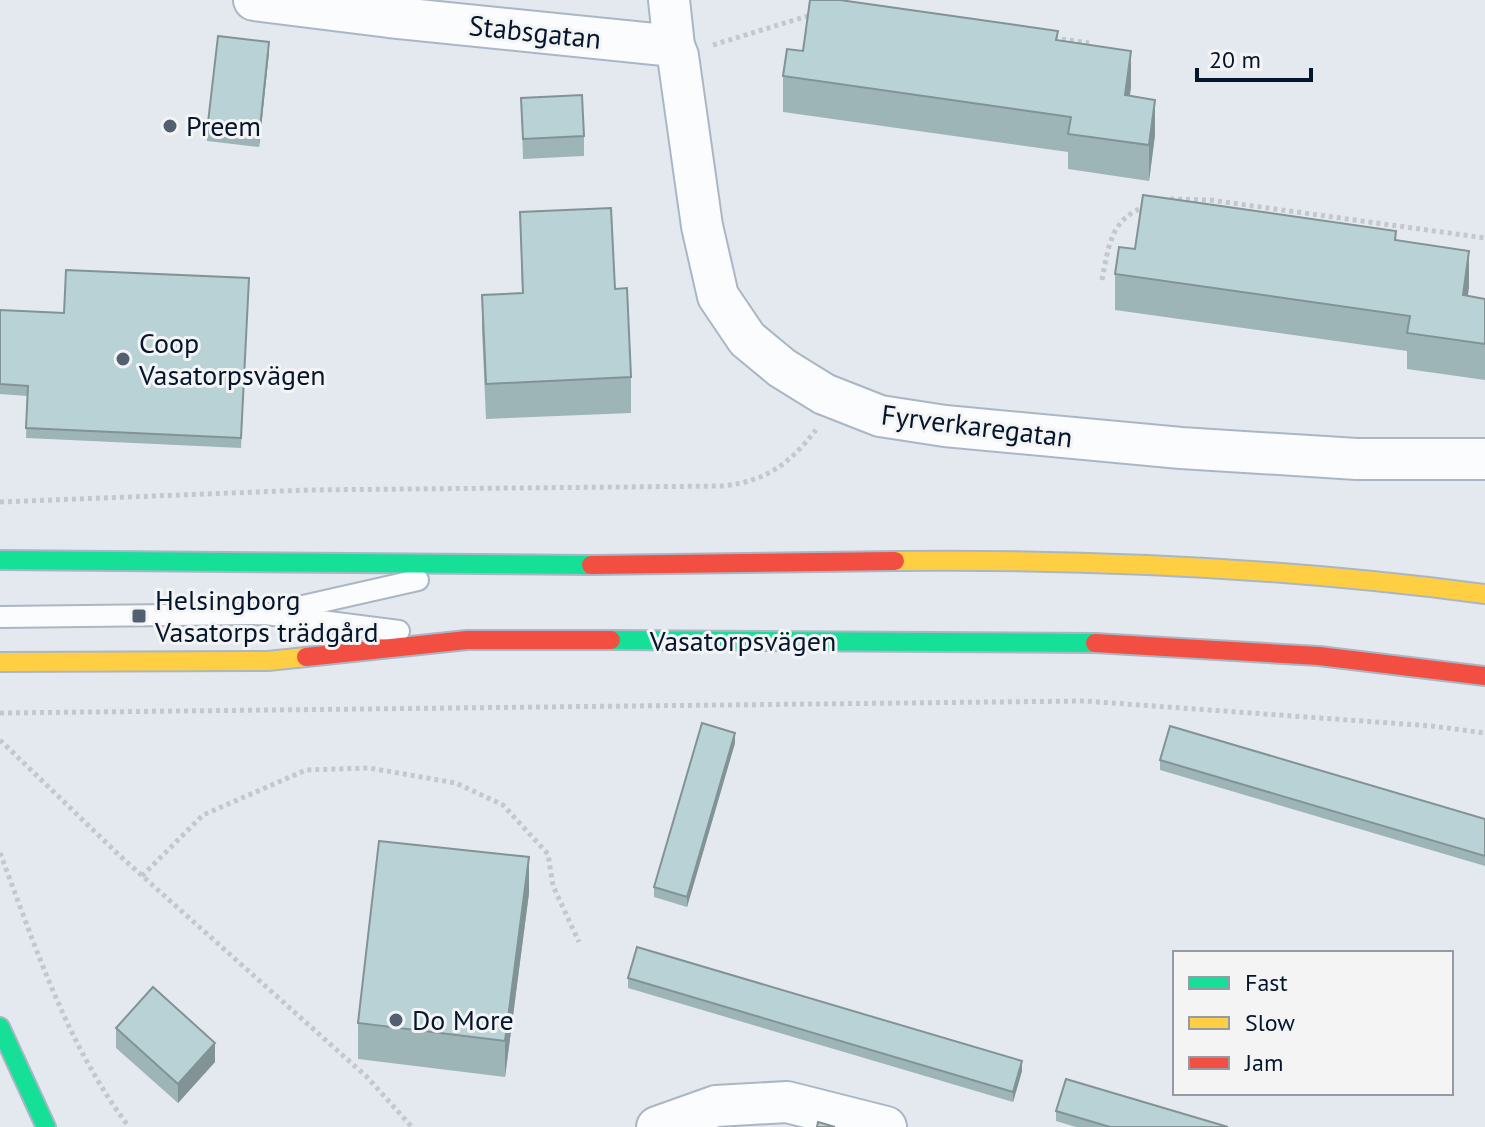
<svg xmlns="http://www.w3.org/2000/svg" width="1485" height="1127" viewBox="0 0 1485 1127" font-family="'PT Sans',sans-serif">
<style>
.lines{fill:none;stroke-linecap:round;stroke-linejoin:round}
.lane-casing{stroke:#abb6c5;stroke-width:24}
.street-casing{stroke:#abb6c5;stroke-width:44}
.fast-casing{stroke:#abb6c5;stroke-width:22}
.slow-casing{stroke:#abb6c5;stroke-width:22}
.jam-casing{stroke:#abb6c5;stroke-width:22}
.path{stroke:#c4c8cd;stroke-width:5;stroke-dasharray:4 4;stroke-linecap:butt}
.lane{stroke:#fbfcfd;stroke-width:20}
.street{stroke:#fbfcfd;stroke-width:40}
.fast{stroke:#16e098;stroke-width:18}
.slow{stroke:#ffcf43;stroke-width:18}
.jam{stroke:#f24e42;stroke-width:18}
.wall{fill:#9eb5b7}
.shaded-wall{fill:#819395}
.building{fill:#b8d2d5;stroke:#819395;stroke-width:2}
.poi-dot{fill:#526072;stroke:#f4f4f4;stroke-width:3}
.labels{text-anchor:middle;stroke-width:6;stroke-linejoin:round;paint-order:stroke}
.street-label{font-size:28px;fill:#04162e;stroke:#f4f4f4}
.poi-label{font-size:28px;fill:#04162e;stroke:#f4f4f4;text-anchor:start}
</style>
<rect width="100%" height="100%" fill="#e4e9f0"/>
<g class="lines">
<defs>
<g id="lane">
<polyline points="281,611 418,580"/>
<polyline points="0,617 266,614 399,631"/>
</g>
<g id="street">
<polyline points="254,0 389,17 674,46"/>
<polyline points="669,0 674,46 678,56 702,226 718,296 747,339 782,368 824,394 880,416 945,426 1181,448 1357,459 1485,459"/>
<polyline points="657,1127 716,1106 787,1102 886,1127"/>
</g>
<g id="fast">
<polyline points="0,560 591,565"/>
<polyline points="611,640 1095,643"/>
<polyline points="0,1027 46,1127"/>
</g>
<g id="slow">
<path d="M895 561C1093 559 1289 568 1485 594"/>
<polyline points="0,662 268,661 306,657"/>
</g>
<g id="jam">
<polyline points="591,565 895,561"/>
<polyline points="1095,643 1319,656 1485,676"/>
<polyline points="306,657 467,640 611,640"/>
</g>
</defs>
<use href="#lane" class="lane-casing"/>
<use href="#street" class="street-casing"/>
<use href="#fast" class="fast-casing"/>
<use href="#slow" class="slow-casing"/>
<use href="#jam" class="jam-casing"/>
<g class="path">
<polyline points="1054,38 1089,43"/>
<polyline points="713,45 814,14"/>
<polyline points="1170,199 1210,200 1485,238"/>
<path d="M1102 280C1108 250 1110 218 1145 207"/>
<path d="M0 502 308 490 724 486C768 480 789 464 816 430"/>
<polyline points="0,713 1084,701 1432,726 1485,733"/>
<polyline points="0,740 120,856 367,1077 412,1127"/>
<path d="M0 853C36 948 67 1045 129 1127"/>
<polyline points="142,876 203,815 306,770 369,768 456,783 503,805 548,854 553,886 579,942"/>
</g>
<use href="#lane" class="lane"/>
<use href="#street" class="street"/>
<use href="#fast" class="fast"/>
<use href="#slow" class="slow"/>
<use href="#jam" class="jam"/>
</g>
<g class="wall">
<polygon points="1058,40 1131,86 1130,96 1155,135 1149,181 1068,169 1068,152 783,112 783,76 803,51"/>
<polygon points="269,52 259,147 207,141 207,131"/>
<polygon points="521,98 584,136 584,156 523,159"/>
<polygon points="520,212 615,289 631,377 631,413 486,419 482,330 482,295 522,293"/>
<polygon points="1396,240 1469,286 1468,296 1485,299 1485,380 1407,369 1407,351 1115,310 1115,274 1135,249"/>
<polygon points="249,278 241,448 26,438 27,396 0,394 0,310 64,313"/>
<polygon points="735,743 687,907 654,897 654,887"/>
<polygon points="1160,760 1485,819 1485,866 1160,770"/>
<polygon points="529,893 505,1077 358,1059 358,1023"/>
<polygon points="628,978 1022,1071 1013,1102 628,988"/>
<polygon points="116,1028 215,1062 178,1103 116,1048"/>
<polygon points="1056,1111 1228,1127 1076,1127 1056,1121"/>
</g>
<g class="shaded-wall">
<polygon points="269,42 269,52 259,147 259,137"/>
<polygon points="1131,51 1131,86 1125,131 1125,95"/>
<polygon points="1155,100 1155,135 1149,181 1149,145"/>
<polygon points="1469,251 1469,286 1463,331 1463,295"/>
<polygon points="735,733 735,743 687,907 687,897"/>
<polygon points="529,857 529,893 505,1077 505,1041"/>
<polygon points="215,1043 215,1062 178,1103 178,1084"/>
<polygon points="1022,1061 1022,1071 1013,1102 1013,1092"/>
</g>
<g class="building">
<polygon points="810,0 840,0 1058,31 1056,40 1131,51 1125,95 1155,100 1149,145 1068,134 1071,117 783,76 787,49 803,51"/>
<polygon points="218,36 269,42 259,137 207,131"/>
<polygon points="582,95 584,136 523,139 521,98"/>
<polygon points="1143,195 1396,231 1395,240 1469,251 1463,295 1485,299 1485,344 1407,333 1410,316 1115,274 1119,247 1135,249"/>
<polygon points="611,208 615,289 627,288 631,377 486,384 482,295 523,293 520,212"/>
<polygon points="66,270 249,278 241,438 26,428 28,386 0,384 0,310 64,313"/>
<polygon points="702,723 735,733 687,897 654,887"/>
<polygon points="1170,726 1485,819 1485,856 1160,760"/>
<polygon points="379,841 529,857 505,1041 358,1023"/>
<polygon points="637,947 1022,1061 1013,1092 628,978"/>
<polygon points="153,987 215,1043 178,1084 116,1028"/>
<polygon points="1066,1079 1228,1127 1110,1127 1056,1111"/>
<polygon points="818,1122 835,1127 817,1127"/>
</g>
<g class="poi-dot">
<circle cx="170" cy="126" r="8"/>
<circle cx="123" cy="359" r="8"/>
<rect x="131" y="608" width="16" height="16" rx="4"/>
<circle cx="396" cy="1020" r="8"/>
</g>
<g class="labels">
<g class="street-label">
<text transform="translate(535 32) rotate(6)" y="10">Stabsgatan</text>
<text transform="translate(977 426) rotate(7)" y="10">Fyrverkaregatan</text>
<text x="743" y="651">Vasatorpsvägen</text>
</g>
<g class="poi-label">
<text x="186" y="136">Preem</text>
<text x="139" y="353">Coop<tspan x="139" dy="32">Vasatorpsvägen</tspan></text>
<text x="155" y="610">Helsingborg<tspan x="155" dy="32">Vasatorps trädgård</tspan></text>
<text x="412" y="1030">Do More</text>
</g>
</g>
<rect x="1173" y="951" width="280" height="144" fill="#f4f4f4" stroke="#949ba5" stroke-width="2"/>
<rect x="1189" y="977" width="40" height="12" fill="#16e098" stroke="#949ba5" stroke-width="2"/>
<text x="1245" y="991" font-size="24" fill="#04162e">Fast</text>
<rect x="1189" y="1017" width="40" height="12" fill="#ffcf43" stroke="#949ba5" stroke-width="2"/>
<text x="1245" y="1031" font-size="24" fill="#04162e">Slow</text>
<rect x="1189" y="1057" width="40" height="12" fill="#f24e42" stroke="#949ba5" stroke-width="2"/>
<text x="1245" y="1071" font-size="24" fill="#04162e">Jam</text>
<path d="M1197 68v12h114v-12" fill="none" stroke="#04162e" stroke-width="4"/>
<text x="1209" y="68" font-size="24" fill="#04162e" stroke="#f4f4f4" stroke-width="6" paint-order="stroke">20 m</text>
</svg>
